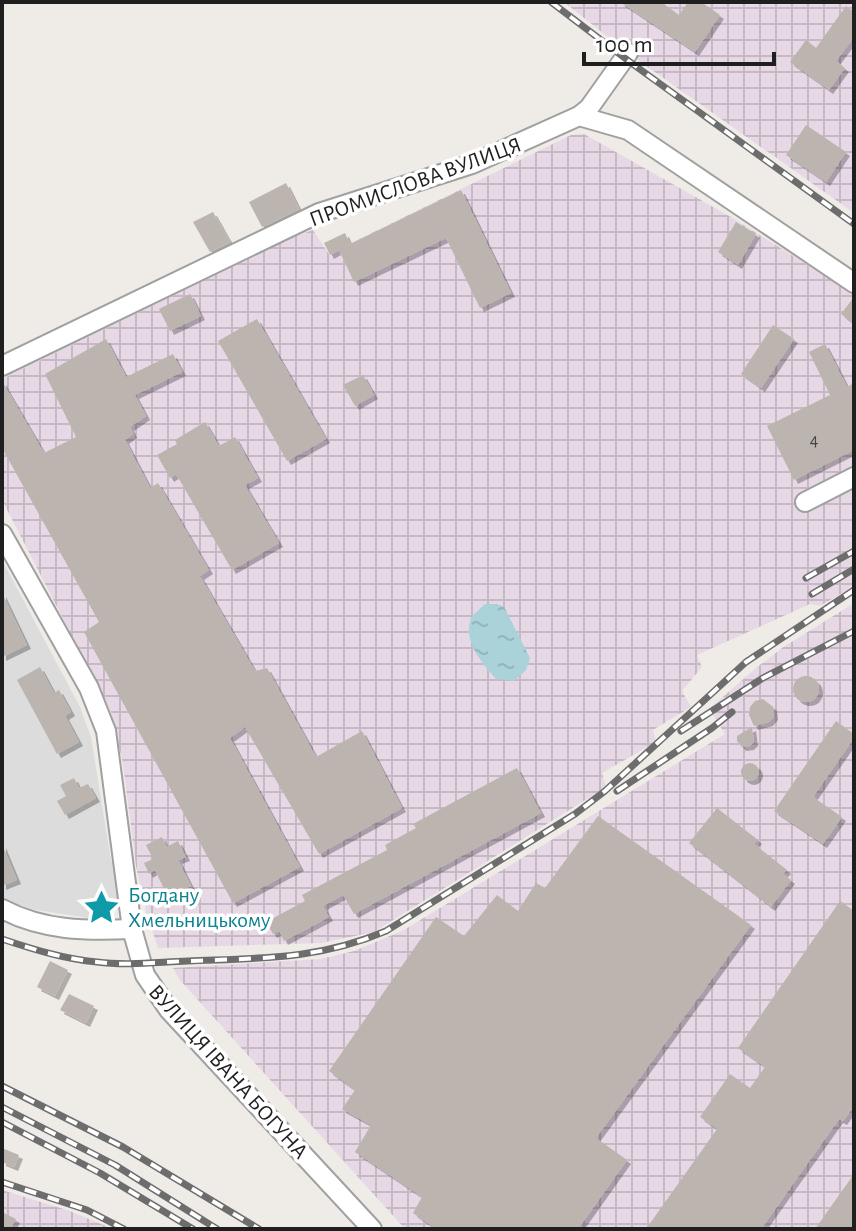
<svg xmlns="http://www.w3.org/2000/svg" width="856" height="1231" viewBox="0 0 856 1231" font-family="'Alegreya Sans',sans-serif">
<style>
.residential{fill:#dddcdc}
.industrial{fill:url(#industrial-grid)}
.water{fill:url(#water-ripples)}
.building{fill:#bcb4af;filter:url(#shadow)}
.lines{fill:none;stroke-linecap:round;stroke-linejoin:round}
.minor-casing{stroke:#a0a0a0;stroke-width:22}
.minor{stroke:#fff;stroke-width:18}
.rail-casing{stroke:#6d6d6d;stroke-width:7}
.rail{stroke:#fff;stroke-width:4;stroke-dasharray:12;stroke-linecap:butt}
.labels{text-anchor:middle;stroke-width:7;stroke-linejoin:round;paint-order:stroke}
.number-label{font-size:18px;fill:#464443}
.street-label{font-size:22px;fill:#1f1f1f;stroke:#fff}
.culture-label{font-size:22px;fill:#0d838f;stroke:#fff;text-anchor:start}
</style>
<defs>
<pattern id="industrial-grid" width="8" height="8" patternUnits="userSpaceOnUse" patternTransform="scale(2)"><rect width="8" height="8" fill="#e7d8e6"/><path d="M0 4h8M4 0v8" fill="none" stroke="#c6b9c5"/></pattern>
<pattern id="water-ripples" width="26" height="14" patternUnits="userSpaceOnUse" patternTransform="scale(2)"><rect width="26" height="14" fill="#aad2d9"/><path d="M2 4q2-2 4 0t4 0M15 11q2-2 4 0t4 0" fill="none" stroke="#92b4ba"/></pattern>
<filter id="shadow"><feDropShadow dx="4" dy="4" stdDeviation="0" flood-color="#0004"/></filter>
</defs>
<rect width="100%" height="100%" fill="#efebe6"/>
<polygon class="residential" points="2,560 80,707 91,737 111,861 115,866 119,887 115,911 102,920 36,910 2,899"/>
<g class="industrial">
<polygon points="564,2 854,2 854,213 628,53"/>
<polygon points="584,134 731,217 854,294 854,586 820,606 810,604 697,655 702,667 682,691 691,707 653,730 656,742 602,773 606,787 374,932 321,943 158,948 146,911 136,866 123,764 111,712 2,500 2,379 291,238 313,230 329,254 571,135"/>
<polygon points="854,603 854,1229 405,1229 179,979 173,968 320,959 354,951 404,930 725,734 709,709 756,668 782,648"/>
<polygon points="2,1190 70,1211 113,1229 2,1229"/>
</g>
<path class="water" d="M485 604H497L504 607 530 658 526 670 514 681 496 679C483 664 462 641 471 619 473 614 481 608 485 604Z"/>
<g class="building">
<polygon points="620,2 661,2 679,15 688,2 701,2 720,15 695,52"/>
<polygon points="846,6 854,12 854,37 836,61 845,68 829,90 790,62 806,40 816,48"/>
<polygon points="806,125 846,152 826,182 786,155"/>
<polygon points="286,183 299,209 262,227 249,202"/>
<polygon points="461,190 511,293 480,308 446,238 354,282 339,250 330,255 324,243 345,233 350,244"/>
<polygon points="213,212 230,242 210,252 193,222"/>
<polygon points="736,222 756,234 738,265 718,252"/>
<polygon points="190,294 201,316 170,331 159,309"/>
<polygon points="854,297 854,324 841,314"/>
<polygon points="257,319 326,439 287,461 218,341"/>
<polygon points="773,325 794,339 761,388 741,374"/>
<polygon points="106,339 126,377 173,354 182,372 135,395 146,416 130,427 133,434 125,440 150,488 158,483 209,570 200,576 255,671 267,668 316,757 362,731 402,808 319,854 245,727 230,738 300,867 233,903 84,632 99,622 2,448 2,381 44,453 76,437 45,374"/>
<polygon points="825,344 847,387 854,383 854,450 794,480 767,426 830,395 809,352"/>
<polygon points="363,375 374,395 355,406 343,385"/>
<polygon points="205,422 219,446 235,437 258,478 245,485 279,543 232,570 176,474 170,478 157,455 177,444 175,440"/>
<polygon points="2,593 27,645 2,657"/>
<polygon points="40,667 54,693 59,690 71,712 65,716 79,742 57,754 17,680"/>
<circle cx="806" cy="689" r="13"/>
<polygon points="763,699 773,707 774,716 769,722 754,726 749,715 750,707 755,701"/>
<polygon points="836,721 854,734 854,738 813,797 842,817 823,844 774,811"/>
<polygon points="752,727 754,742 750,746 742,747 737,741 737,736"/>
<circle cx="750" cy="772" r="9"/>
<polygon points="517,768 541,813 354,914 343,895 323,906 329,917 284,941 279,931 273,934 266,922 305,901 302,895 387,850 385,845 416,828 413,824"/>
<polygon points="74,778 79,788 88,784 96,798 65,815 57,801 66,796 60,785"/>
<polygon points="717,808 758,840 754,844 787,870 783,874 791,880 771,907 689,843"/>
<polygon points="598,816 751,925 596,1138 627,1160 578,1229 436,1229 413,1213 422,1197 355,1152 371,1125 342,1109 355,1090 329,1071 436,917 464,936 497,895 518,911 536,883 545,888"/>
<polygon points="162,837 166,847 178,841 186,857 178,860 191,886 168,897 155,870 149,874 144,863 153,859 146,845"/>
<polygon points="2,844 17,880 2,886"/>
<polygon points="840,901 854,911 854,1106 843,1121 839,1119 761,1229 646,1229 717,1129 700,1117 730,1074 750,1088 765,1067 738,1048"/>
<polygon points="50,961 68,970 55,996 37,987"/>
<polygon points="69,994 94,1006 86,1023 60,1010"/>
<polygon points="2,1148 19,1155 14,1167 2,1162"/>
<polygon points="854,1174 854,1225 851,1229 815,1229"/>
<polygon points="2,1212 16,1219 10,1229 2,1229"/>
</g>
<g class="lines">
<defs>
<g id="minor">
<polyline points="579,116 589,108 628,53"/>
<polyline points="2,366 319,213 472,164 579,116 628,130 854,283"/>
<polyline points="805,502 854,477"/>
<polyline points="2,534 89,688 106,731 132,929 145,975 169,1010 372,1229"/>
<path d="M2 909C44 931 86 931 132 929"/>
</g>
</defs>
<use href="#minor" class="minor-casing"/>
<use href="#minor" class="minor"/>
<defs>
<g id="rail">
<polyline points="551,2 634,65 854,224"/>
<polyline points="806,578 854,551"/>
<polyline points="812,594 854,569"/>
<polyline points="681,731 763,678 854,631"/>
<polyline points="617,791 712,728 732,712"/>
<path d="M2 939C32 949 64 959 97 962 127 966 158 962 188 961 260 958 318 960 386 931L575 814 605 791 746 662 854 590"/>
<polyline points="2,1086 123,1147 259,1229"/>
<polyline points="2,1107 115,1165 217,1229"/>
<polyline points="2,1122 100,1173 193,1229"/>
<polyline points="2,1182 87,1210 124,1229"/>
</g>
</defs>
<use href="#rail" class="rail-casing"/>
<use href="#rail" class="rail"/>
</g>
<defs>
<symbol id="sight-bare" viewBox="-9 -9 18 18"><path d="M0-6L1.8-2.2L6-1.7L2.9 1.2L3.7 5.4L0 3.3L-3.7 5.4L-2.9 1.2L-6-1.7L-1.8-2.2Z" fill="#0f9aa8" stroke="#fff" stroke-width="2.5" paint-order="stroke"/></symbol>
</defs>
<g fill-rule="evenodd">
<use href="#sight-bare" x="76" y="882" width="51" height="51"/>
</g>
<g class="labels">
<g class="number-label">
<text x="814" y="446">4</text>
</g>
<g class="street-label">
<text transform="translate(415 181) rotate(-20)" y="8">ПРОМИСЛОВА ВУЛИЦЯ</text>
<text transform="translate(229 1071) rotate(48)" y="8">ВУЛИЦЯ ІВАНА БОГУНА</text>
</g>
<g class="culture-label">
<text x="128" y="902">Богдану<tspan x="128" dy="25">Хмельницькому</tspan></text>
</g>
</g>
<rect width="856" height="1231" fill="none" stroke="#1f1f1f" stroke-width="8"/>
<path d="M584 52v12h190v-12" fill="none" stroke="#1f1f1f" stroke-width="4"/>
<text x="596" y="52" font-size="24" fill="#1f1f1f" stroke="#ffffff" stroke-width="6" paint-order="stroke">100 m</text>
</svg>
